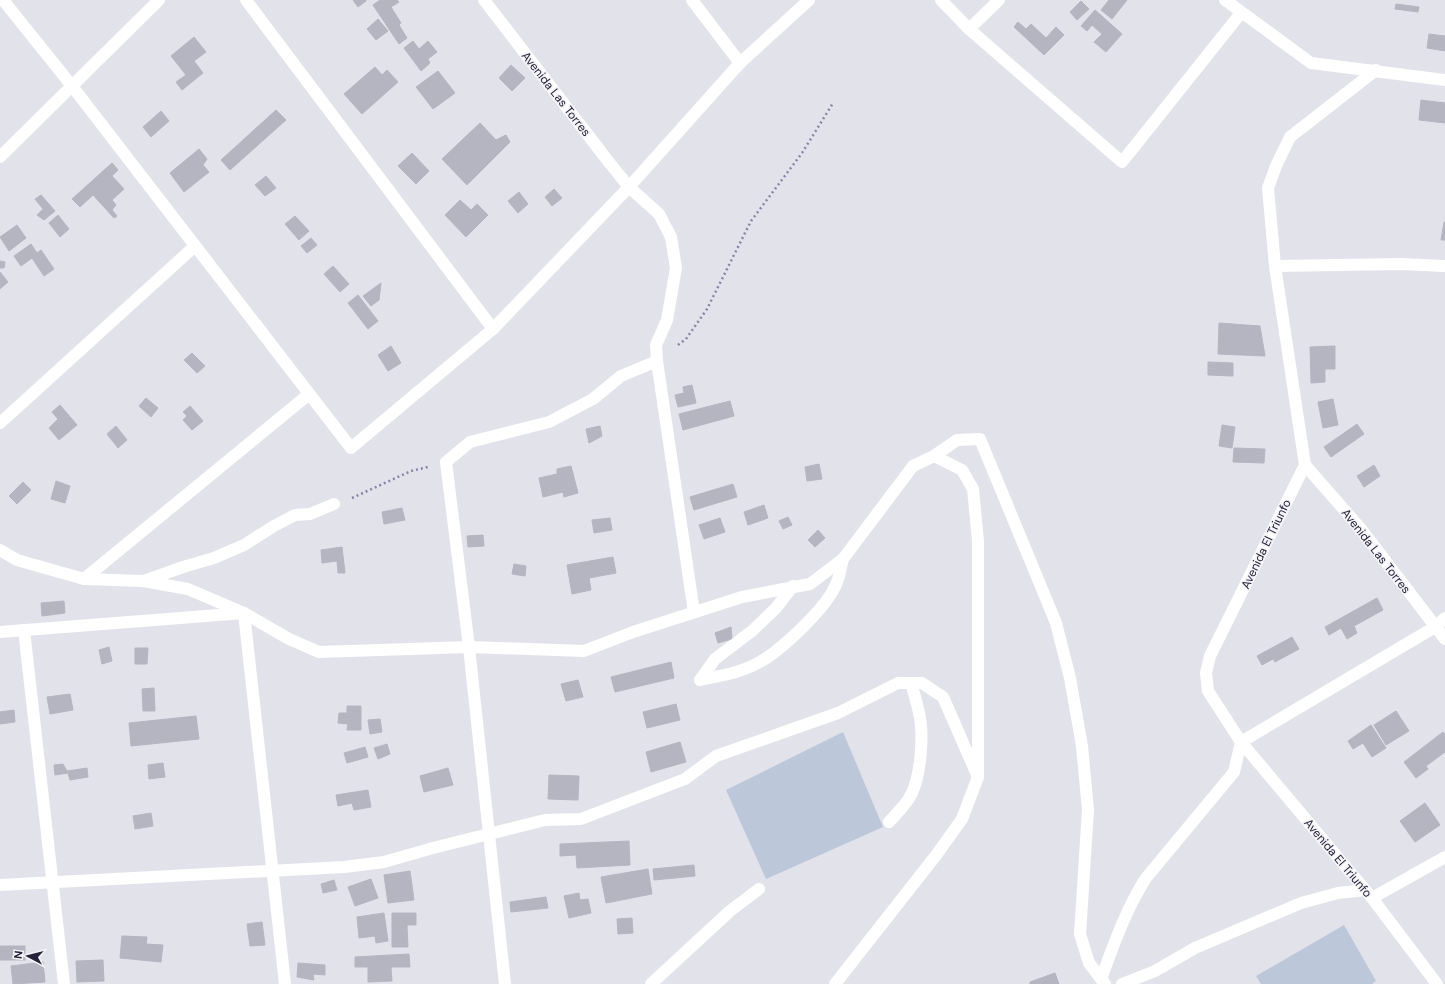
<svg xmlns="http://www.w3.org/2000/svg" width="1445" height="984" viewBox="0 0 1445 984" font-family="'DM Sans',sans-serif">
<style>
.green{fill:#bcc7d9}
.building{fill:#b5b5c1;stroke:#b5b5c3}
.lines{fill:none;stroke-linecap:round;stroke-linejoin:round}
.path{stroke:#8785ab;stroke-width:2.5;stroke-dasharray:2 3;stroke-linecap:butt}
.minor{stroke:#fff;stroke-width:12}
.labels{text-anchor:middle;stroke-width:3;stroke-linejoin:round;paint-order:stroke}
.street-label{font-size:12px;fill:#262339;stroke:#f2f2f7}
</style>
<rect width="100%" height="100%" fill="#e2e2ea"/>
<g class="green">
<polygon points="843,732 883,827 766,879 726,790"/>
<polygon points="1344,925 1376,981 1372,984 1261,984 1256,976"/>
</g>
<g class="building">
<polygon points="353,0 366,0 366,1 358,7"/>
<polygon points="380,0 397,0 399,2 391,7 401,23 399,25 407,38 399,44 373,5"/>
<polygon points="1109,0 1127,0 1112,19 1101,10"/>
<polygon points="1081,1 1089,9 1077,20 1070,12"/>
<polygon points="1396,4 1419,7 1418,12 1395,9"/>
<polygon points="1095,10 1122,34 1106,52 1094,42 1102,34 1092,25 1087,31 1081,26"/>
<polygon points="378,19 388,31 376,40 367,29"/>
<polygon points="1018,22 1026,29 1031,24 1046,38 1056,27 1064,35 1044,55 1014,27"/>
<polygon points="1429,34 1445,36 1445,51 1427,48"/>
<polygon points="194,37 206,52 194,61 203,73 182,90 176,82 186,75 171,56"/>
<polygon points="413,41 419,49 428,41 437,52 428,59 430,63 421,71 404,48"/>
<polygon points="511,65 525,78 512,91 499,78"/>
<polygon points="375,67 382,75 387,70 398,82 362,114 344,94"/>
<polygon points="438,71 455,93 433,109 416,87"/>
<polygon points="1421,100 1445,103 1445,123 1419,120"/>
<polygon points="276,110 286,120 230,170 221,160"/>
<polygon points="161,111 169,121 151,137 143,127"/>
<polygon points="480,123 496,140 506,135 510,142 467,185 442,159"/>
<polygon points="199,149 207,159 203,165 209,172 184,192 170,173"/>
<polygon points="412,153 429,171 416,184 398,166"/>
<polygon points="112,163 118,170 112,176 124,189 112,200 116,205 112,210 117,216 114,218 93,195 80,207 72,199"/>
<polygon points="266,176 276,188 265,196 255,185"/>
<polygon points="554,189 562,198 552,206 545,197"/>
<polygon points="519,192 528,204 518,213 508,201"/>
<polygon points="41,195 55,211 44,220 37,215 43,209 35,199"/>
<polygon points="460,200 471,210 477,204 488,215 466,237 445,215"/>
<polygon points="58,215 69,229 60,237 49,223"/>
<polygon points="295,216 309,231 299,240 285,224"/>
<polygon points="1444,222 1445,222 1445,240 1441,240"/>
<polygon points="17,225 26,238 9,251 0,237"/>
<polygon points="311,238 317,245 307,253 301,246"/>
<polygon points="31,244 37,253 41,250 54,269 44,276 32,258 21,266 14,256"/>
<polygon points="0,261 5,262 4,268 0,268"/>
<polygon points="333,266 349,284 340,292 324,274"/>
<polygon points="0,272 8,282 0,289"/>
<polygon points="381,283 379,300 371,306 363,296"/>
<polygon points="358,295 378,321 368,329 348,303"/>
<polygon points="1219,323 1260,326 1265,356 1218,354"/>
<polygon points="391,346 401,363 388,371 378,355"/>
<polygon points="1335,346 1335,369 1325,369 1325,382 1311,383 1310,347"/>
<polygon points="192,353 205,366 197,373 184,360"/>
<polygon points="1208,362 1233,363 1233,376 1208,375"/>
<polygon points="692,385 696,403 678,407 675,395 684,393 683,387"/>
<polygon points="146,398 158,408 151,417 139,406"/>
<polygon points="1333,399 1338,425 1323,428 1318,402"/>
<polygon points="730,401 734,416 683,430 679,414"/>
<polygon points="60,405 77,425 59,440 49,428 58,419 52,412"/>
<polygon points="190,406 203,421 192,430 183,420 187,416 183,412"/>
<polygon points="1357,424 1364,434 1331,457 1324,447"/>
<polygon points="1222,425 1235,427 1232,448 1219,446"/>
<polygon points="116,426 127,440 118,448 107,434"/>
<polygon points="600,426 602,436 589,443 586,429"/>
<polygon points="1234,448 1265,449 1264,463 1233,462"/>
<polygon points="819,464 822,479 807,481 805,467"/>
<polygon points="1374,465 1380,476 1364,487 1357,476"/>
<polygon points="571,466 578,493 564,497 563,492 543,497 539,478 557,474 557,469"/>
<polygon points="56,481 70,486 65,503 51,499"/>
<polygon points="23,482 31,490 17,504 9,496"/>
<polygon points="733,484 737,497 694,510 690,497"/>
<polygon points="764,505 768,518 748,525 744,512"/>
<polygon points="402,508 405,520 384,524 382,512"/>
<polygon points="788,517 792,525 783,529 779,521"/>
<polygon points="610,518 612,530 594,533 592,520"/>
<polygon points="720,518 725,532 704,539 699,525"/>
<polygon points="818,530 825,538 815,547 808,540"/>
<polygon points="483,535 484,546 468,547 467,536"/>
<polygon points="342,547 345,573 338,573 337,561 322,563 321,550"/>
<polygon points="613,557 616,573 589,578 591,590 572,594 567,565"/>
<polygon points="514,564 526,566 525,576 512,574"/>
<polygon points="1377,598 1383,610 1354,626 1357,633 1347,639 1341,628 1329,635 1325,627"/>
<polygon points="64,601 65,613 42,616 41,603"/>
<polygon points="731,627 732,639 718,643 715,633"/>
<polygon points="1292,637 1299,649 1275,662 1273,659 1262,665 1257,656"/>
<polygon points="109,647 112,661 102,664 99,650"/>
<polygon points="135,648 148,648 147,664 135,664"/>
<polygon points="671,662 674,678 615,692 611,677"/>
<polygon points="578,680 583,697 566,701 561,684"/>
<polygon points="154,688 155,711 143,711 142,689"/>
<polygon points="70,694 73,710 50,714 47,697"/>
<polygon points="676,704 680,720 647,728 643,712"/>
<polygon points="347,706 361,706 361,730 347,730 348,724 338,723 339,713 347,713"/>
<polygon points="14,710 15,722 0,724 0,712"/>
<polygon points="1396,711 1409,731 1386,745 1374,725"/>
<polygon points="196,716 199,739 131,746 129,723"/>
<polygon points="380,719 382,732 370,734 368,720"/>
<polygon points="1371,725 1386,748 1372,757 1363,743 1353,749 1348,741"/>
<polygon points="1443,732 1445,735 1445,752 1426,766 1428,769 1416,778 1404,762"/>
<polygon points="680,742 686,762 651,772 646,752"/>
<polygon points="387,744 390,754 378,759 374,748"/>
<polygon points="365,747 368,757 347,763 344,753"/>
<polygon points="163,763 165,777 149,779 148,765"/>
<polygon points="63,764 67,771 87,768 88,777 70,780 68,773 55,775 54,765"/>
<polygon points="448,768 453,785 424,792 420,776"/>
<polygon points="549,775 579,776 578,800 548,799"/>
<polygon points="368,790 371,807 354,810 352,803 338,806 336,795"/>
<polygon points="1425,803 1440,825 1415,842 1400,821"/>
<polygon points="151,813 153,826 135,829 133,816"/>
<polygon points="629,841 630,865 577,868 576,855 560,856 560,844"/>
<polygon points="694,865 695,876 654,880 653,869"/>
<polygon points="648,869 652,894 606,903 601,877"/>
<polygon points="410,871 414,900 388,903 384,875"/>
<polygon points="371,879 378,898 355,906 348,887"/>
<polygon points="334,880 337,890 323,893 321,884"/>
<polygon points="579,893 580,900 588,899 591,913 569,918 564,896"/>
<polygon points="546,897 548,908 511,912 510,902"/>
<polygon points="384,913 388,941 376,943 375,936 359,938 357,917"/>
<polygon points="392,913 416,913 416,925 407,925 408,947 392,947"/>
<polygon points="632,918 633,933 618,934 617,919"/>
<polygon points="262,922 265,945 250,946 247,924"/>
<polygon points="122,936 147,937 146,944 163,945 161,962 120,958"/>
<rect x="0" y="946" width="25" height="14"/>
<polygon points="409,954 410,967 391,967 392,981 368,982 368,967 355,967 355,957"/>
<polygon points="103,960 104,981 77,982 76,961"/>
<polygon points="43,962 45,982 13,984 11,966"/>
<polygon points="298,963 325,965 325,975 313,974 314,980 297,977"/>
<polygon points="1055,973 1059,984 1030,984 1030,982"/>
</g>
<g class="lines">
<g class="path">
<polyline points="678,345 686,339 707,309 751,221 802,153 833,103"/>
<polyline points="352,498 411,471 428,467"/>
</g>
<g class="minor">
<polyline points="3,0 72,86 351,448 493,329 629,187 740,63 809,0"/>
<polyline points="246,0 493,329"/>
<polyline points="484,0 608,161 629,187 659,214 671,237 676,268 667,320 656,345 657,361 694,612"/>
<polyline points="692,0 740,63"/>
<polyline points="941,0 969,29 1122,162 1241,13"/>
<polyline points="1225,0 1311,63 1445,80"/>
<polyline points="969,29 999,0"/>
<polyline points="1376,70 1290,137 1276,166 1268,188 1275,266 1305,465 1210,656 1206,673 1208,691 1241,742 1372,898 1437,984"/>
<polyline points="0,157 159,0"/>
<polyline points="1275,266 1401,264 1445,266"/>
<polyline points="0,423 195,246"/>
<polyline points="1305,465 1361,529 1445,639"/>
<polyline points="0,550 17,560 84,579 143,581 188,589 244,613 289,639 319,652 469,647 584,651 633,632 742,597 810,584 843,559 913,466 934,456 957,440 980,439 1056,623 1070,678 1082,746 1088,810 1080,934 1089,963 1105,984"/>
<polyline points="84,579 308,395"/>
<polyline points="144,581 183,567 214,558 244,545 274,526 295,515 310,514 334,504"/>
<polyline points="24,630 64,984"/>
<polyline points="0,632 244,613 285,984"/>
<path d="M700 680C719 676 739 673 756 664 780 652 828 607 837 582 840 575 841 566 843 559"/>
<polyline points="700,680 715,659 752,631 776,608 793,586"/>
<path d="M889 822C897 813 907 804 912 793 921 773 924 734 919 713 917 703 914 693 911 683"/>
<polyline points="0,885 344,867 384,862 433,848 545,820 581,819 685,779 716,756 838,713 898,683 922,683 943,697 978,777"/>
<polyline points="1372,898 1445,857"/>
<path d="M1101 979C1114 944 1126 909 1146 878L1234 772 1241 742 1435 627 1445 618"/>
<polyline points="505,984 469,647 446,462 470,442 549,422 593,399 621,376 657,361"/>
<polyline points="651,984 730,911 759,889"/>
<polyline points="835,984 937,854 962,819 978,777 978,541 973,489 962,470 934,456"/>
<polyline points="1122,984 1155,971 1195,948 1301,903 1338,893 1365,890"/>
</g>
</g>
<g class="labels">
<g class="street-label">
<text transform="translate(556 94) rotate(52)" y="4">Avenida Las Torres</text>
<text transform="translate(1266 544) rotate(-64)" y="4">Avenida El Triunfo</text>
<text transform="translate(1376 551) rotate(52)" y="4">Avenida Las Torres</text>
<text transform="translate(1338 858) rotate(50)" y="4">Avenida El Triunfo</text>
</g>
</g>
<g transform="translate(28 956) rotate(277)" stroke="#f2f2f7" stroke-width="3" paint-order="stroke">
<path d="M0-3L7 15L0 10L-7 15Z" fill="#262339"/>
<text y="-6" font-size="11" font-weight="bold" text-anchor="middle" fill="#262339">N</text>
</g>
</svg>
